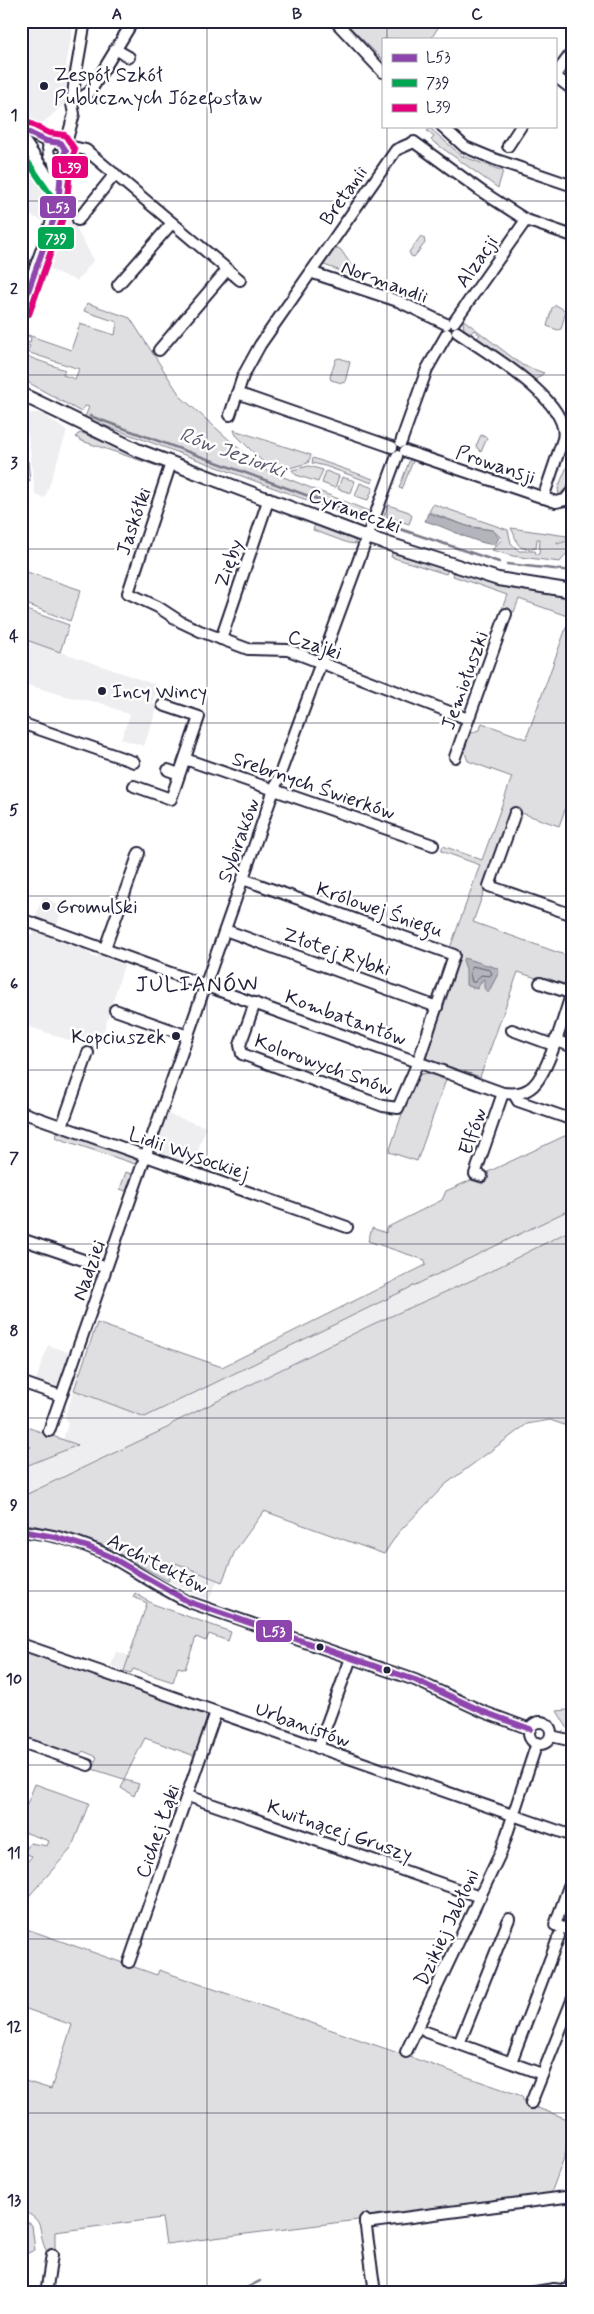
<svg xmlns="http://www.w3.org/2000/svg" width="594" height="2314" viewBox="0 0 594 2314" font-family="Mynerve,sans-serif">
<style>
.built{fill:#eeeef1}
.green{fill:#dfdfe2;stroke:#80808e}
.water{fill:#b4b4bc;stroke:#7a7a88}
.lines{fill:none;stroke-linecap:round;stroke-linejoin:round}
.shore{stroke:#5c5c6f;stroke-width:1}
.stream{stroke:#7a7a88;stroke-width:2.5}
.minor-casing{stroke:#22223b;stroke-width:14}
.tertiary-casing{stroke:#22223b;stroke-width:16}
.minor{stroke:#fff;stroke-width:10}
.tertiary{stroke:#fff;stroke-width:12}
.bus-1-casing{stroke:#fff;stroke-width:10}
.bus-2-casing{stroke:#fff;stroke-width:10}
.bus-3-casing{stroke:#fff;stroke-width:10}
.bus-1{stroke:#8e44ad;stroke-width:6}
.bus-2{stroke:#00a651;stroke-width:6}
.bus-3{stroke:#e5007d;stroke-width:6}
.grid{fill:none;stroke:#22223b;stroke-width:1;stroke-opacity:0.55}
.poi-dot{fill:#22223b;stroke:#fff;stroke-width:2}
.labels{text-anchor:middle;stroke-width:5;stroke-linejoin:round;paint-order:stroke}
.poi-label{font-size:20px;fill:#22223b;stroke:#fff;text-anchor:start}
.street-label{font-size:20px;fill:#22223b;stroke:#fff}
.water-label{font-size:21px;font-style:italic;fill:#5c5c6f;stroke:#fff}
.quarter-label{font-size:22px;letter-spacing:1px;fill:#22223b;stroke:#fff}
.line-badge{stroke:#fff;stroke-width:2}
.badge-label{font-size:14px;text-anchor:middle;font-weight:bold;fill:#fff}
.neatline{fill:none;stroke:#22223b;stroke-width:2}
.grid-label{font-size:16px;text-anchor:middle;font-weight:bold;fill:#22223b}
</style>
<rect width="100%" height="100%" fill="#fff"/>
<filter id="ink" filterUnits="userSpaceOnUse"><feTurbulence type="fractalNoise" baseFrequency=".02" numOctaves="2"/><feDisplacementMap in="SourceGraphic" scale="10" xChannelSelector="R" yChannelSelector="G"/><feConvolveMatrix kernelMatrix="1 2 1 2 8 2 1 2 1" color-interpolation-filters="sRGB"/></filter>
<g filter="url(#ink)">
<g class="built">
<polygon points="21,21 74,21 66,65 68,69 64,104 43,123 21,118"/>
<polygon points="32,163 50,191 51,204 49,204 44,221 21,212 21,180"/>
<polygon points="66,211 94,260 77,281 44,267"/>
<polygon points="24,413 41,413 67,431 45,498 35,495 30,449"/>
<polygon points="21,638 159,686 152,703 158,706 144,746 121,739 130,715 101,703 65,696 21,683"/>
<polygon points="45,897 63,908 57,924 35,919 42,898"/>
<polygon points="21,929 26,934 33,935 33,931 91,952 91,956 97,958 97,955 124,965 98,1050 21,1024"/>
<polygon points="168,1114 206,1127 193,1165 161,1154 157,1146"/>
<polygon points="573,1208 573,1229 479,1277 371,1325 173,1423 169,1427 21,1497 21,1468 78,1445 63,1440 68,1423 65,1416 74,1390 145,1417"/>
<polygon points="48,1345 70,1353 57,1391 35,1383"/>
<polygon points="175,1563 217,1581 209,1600 168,1581"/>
<polygon points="116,1651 129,1656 124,1671 111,1666"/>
</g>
<g class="green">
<polygon points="344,21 433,21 439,26 431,39 383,39 383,60"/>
<polygon points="430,128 462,156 503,171 498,188 431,140 434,137 427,131"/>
<polygon points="70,153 64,190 63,167"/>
<polygon points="421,236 424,238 425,243 414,257 411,256 409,252"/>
<polygon points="338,248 341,250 358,275 355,276 324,265 334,249"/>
<polygon points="87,303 130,318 181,397 261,468 371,512 366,522 101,424 85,417 89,407 85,406 81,412 24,380 21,369 26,356 65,370 63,375 75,379 79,369 27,352 30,346 23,343 23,341 30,343 31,338 25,334 71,350 80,324 115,335 117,322 84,311"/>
<polygon points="556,305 566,311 561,329 558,330 547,326 552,308"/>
<polygon points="465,321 522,365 544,373 535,380 477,338 480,335 474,330 470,334 464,329 463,322"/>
<polygon points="340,358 350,362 345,382 342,383 331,380 330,377 336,359"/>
<polygon points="234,430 311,455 308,463 286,469 265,464 236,435"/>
<polygon points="82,433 160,466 161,467 158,468 157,466 82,441 76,437 78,434"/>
<polygon points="481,435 487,438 481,452 476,446"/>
<polygon points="573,452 573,481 559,495 558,488"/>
<polygon points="313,458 373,479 372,483 325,466 312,463"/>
<polygon points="410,459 413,461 402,489 399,488"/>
<polygon points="28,461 30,481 25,479 22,463"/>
<polygon points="309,466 323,470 318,482 296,475 292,470"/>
<polygon points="326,471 339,476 335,488 322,483"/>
<polygon points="342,477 355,481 351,493 338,489"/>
<polygon points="360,483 373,488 368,500 355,496"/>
<polygon points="26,500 30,500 23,546 21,544"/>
<path d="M433 504 508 530 511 543 519 551H535L536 554H539L540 539H537L536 548C514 551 519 542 511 528L567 536 566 539 557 542V544L573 539V546L560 562 513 556 492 550 502 539 493 530 467 526 429 512Z"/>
<polygon points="388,505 409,512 412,516 409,524 384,516"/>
<polygon points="315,524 352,538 357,544 348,543 313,530"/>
<polygon points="392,553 448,570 446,574 391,557"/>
<polygon points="24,571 81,590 70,621 21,602"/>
<polygon points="454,572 509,588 573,598 573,788 559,826 513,810 473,922 573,958 573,968 566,988 518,972 480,1077 422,1057 460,952 450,948 480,865 441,851 443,846 482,860 512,777 468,761 464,750 470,734 480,729 482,723 526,739 570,617 519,599 514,612 502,609 507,595 453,576"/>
<polygon points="21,608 69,625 60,652 21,638"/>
<polygon points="426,1073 446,1080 417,1161 389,1152 415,1076"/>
<polygon points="58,1131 131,1157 137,1161 135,1164 60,1139 56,1137"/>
<polygon points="573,1132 573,1208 145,1417 74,1390 97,1323 222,1367 426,1265 425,1260 368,1241 372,1228 386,1233 386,1228 442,1200 446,1191 471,1180 483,1184 488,1172"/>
<polygon points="126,1172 132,1174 126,1191 120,1189"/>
<polygon points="573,1229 573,1428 550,1420 527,1424 446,1484 398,1533 384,1554 264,1511 235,1551 222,1582 176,1563 168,1581 104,1545 33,1525 21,1524 21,1497 169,1427 173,1423 371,1325 479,1277"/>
<polygon points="21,1425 78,1445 21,1468 21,1452 31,1447 21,1443"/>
<polygon points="135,1593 153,1604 231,1632 228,1641 209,1634 206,1641 196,1637 185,1669 178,1667 173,1682 133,1669 131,1673 124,1671 147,1603 133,1597"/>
<polygon points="21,1650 165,1698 166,1700 206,1714 208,1719 195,1756 145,1738 124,1779 92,1769 97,1757 83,1751 78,1757 21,1740"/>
<polygon points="566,1710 573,1712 573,1731 568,1729 557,1711"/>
<polygon points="125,1780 139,1784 134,1796 121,1788"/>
<polygon points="35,1784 89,1803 71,1849 21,1905 21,1870 32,1856 24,1853 30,1843 47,1846 49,1841 21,1831 21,1819"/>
<path d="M21 1927 157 1975 159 1970 522 2096 524 2103 573 2121V2133L550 2196 166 2244 162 2218 55 2232V2259C52 2256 48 2253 46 2250 37 2233 47 2219 21 2211V2053L25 2081 51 2089 72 2025 21 2007Z"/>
<polygon points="21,2218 32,2225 35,2250 21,2256"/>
</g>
<g class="water">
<path d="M428 513 470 527 492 530 499 538 495 545C470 542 450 528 425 521Z"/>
<polygon points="464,958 497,968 499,972 488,993 484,988 484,979 483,979 477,989 466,985 466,969 463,960"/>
</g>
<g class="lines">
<polygon class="shore" points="472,966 490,970 492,974 489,976 481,975 475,982 472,982 470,974"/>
<g class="stream">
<polyline points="90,416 366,517"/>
<polyline points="382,523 499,562"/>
<polyline points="507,564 573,571"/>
<polyline points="236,2293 260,2281"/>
</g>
<defs>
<g id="minor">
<polyline points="335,21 383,72"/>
<polyline points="115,49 129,57"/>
<polyline points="555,75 573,51"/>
<polyline points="555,76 573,90"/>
<polyline points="73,98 82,97 90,92 133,21"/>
<polyline points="442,126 465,147 494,159 573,186"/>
<polyline points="21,129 46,141 63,144 66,152 61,159 55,160 49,156 48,148 52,143"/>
<polyline points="21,136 55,187"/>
<polyline points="508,146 521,126"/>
<polyline points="65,147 74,114 72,104 75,78 85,21"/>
<polyline points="66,149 73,147 86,150 240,280"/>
<polyline points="78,220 115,174"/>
<polyline points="312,271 316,274 398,301 446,324"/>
<polyline points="118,285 172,223"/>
<polyline points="21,312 26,293 59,201 58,182 53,159"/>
<polyline points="454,322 526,220"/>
<path d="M457 332C484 351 572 401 563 439L543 498"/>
<polyline points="159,350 227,270"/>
<polyline points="237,393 392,447"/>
<polyline points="230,415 243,376 260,345 396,150 414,142 481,191 526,220 573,236"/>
<polyline points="401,442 427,369 447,334"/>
<polyline points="405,451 556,502 565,500 573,490"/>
<polyline points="171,463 128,593 158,607 181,622 200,631 248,649 288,650 468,719"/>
<polyline points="21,486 21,518"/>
<polyline points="221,639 269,498"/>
<polyline points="21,723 134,762"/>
<polyline points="455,757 506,614"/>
<polyline points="185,759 433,845"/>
<polyline points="168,770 179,774"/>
<polyline points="134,786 171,799 199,717 163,705"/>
<polyline points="515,813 489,886 573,915"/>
<polyline points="243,879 454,955 418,1062 398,1108 383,1106 242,1054 240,1045 255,1003"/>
<path d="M21 919 503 1093C514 1094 524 1094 533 1086 550 1070 564 1014 573 990"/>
<polyline points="225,930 437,1007"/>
<polyline points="105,948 139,853"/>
<polyline points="540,983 573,994"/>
<polyline points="115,1010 188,1036"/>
<polyline points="512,1030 553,1045"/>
<polyline points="555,1040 573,1047"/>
<polyline points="514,1094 518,1101 573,1120"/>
<polyline points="21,1112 347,1227"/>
<polyline points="62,1126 88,1053"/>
<polyline points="482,1176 475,1174 503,1093"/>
<polyline points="21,1239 101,1266"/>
<polyline points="21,1382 61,1396"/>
<polyline points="49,1431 270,801 397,456"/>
<path d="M21 1531C52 1534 82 1542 109 1556 136 1571 161 1589 189 1602L415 1680 484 1712 530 1729"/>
<polyline points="21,1644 573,1836"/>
<circle cx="540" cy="1733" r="11"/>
<polyline points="551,1736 573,1741"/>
<polyline points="21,1742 88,1765"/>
<polyline points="318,1748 351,1658"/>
<polyline points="188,1796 480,1897"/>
<polyline points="569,1886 555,1925 573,1931"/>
<polyline points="129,1962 216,1712"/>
<polyline points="426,2032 542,2074"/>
<polyline points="459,2044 509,1919"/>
<polyline points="406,2052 501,1852 537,1743"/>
<polyline points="511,2062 559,1936"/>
<polyline points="531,2103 573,1998"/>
<polyline points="365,2220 375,2293"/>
<polyline points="365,2223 573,2196"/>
<polyline points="46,2293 52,2255"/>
<polyline points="529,2293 554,2289 568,2291"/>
<polyline points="567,2293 573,2279"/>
</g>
<polyline id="tertiary" points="21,394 137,450 367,537 498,579 573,591"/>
</defs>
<use href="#minor" class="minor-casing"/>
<use href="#tertiary" class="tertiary-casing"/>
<use href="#minor" class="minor"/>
<use href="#tertiary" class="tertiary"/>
<defs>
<g id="bus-1">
<polyline points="21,129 46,141 61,143 66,151 62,158 58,207 21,311"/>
<polyline points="21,1531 55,1537 88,1547 109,1556 189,1602 415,1680 484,1712 530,1729"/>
</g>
<g id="bus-2">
<polyline points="21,152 52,197"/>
<polyline points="29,314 66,209 71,159"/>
</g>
<polyline id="bus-3" points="25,121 49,133 65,135 75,150 71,161 66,209 29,314"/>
</defs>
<use href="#bus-1" class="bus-1-casing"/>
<use href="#bus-2" class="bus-2-casing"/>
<use href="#bus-3" class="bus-3-casing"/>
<use href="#bus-1" class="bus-1"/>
<use href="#bus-2" class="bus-2"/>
<use href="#bus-3" class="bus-3"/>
</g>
</g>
<path class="grid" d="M207 21V2293M387 21V39M387 126V2293M21 201H573M21 375H573M21 549H573M21 723H573M21 896H573M21 1070H573M21 1244H573M21 1418H573M21 1591H573M21 1765H573M21 1939H573M21 2113H573"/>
<g class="poi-dot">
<circle cx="44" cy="86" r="5"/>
<circle cx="102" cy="691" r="5"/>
<circle cx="46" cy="906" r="5"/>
<circle cx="176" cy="1036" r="5"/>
<circle cx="320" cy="1647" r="4.5"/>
<circle cx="387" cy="1670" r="4.5"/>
</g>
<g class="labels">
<g class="poi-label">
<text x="54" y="81">Zespół Szkół<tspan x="54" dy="23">Publicznych Józefosław</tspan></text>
<text x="112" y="698">Incy Wincy</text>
<text x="56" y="913">Gromulski</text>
<text x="166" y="1043" text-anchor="end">Kopciuszek</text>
</g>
<g class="street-label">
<text transform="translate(343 195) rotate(-55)" y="7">Bretanii</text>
<text transform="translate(476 261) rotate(-55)" y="7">Alzacji</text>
<text transform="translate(385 281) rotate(20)" y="7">Normandii</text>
<text transform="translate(496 464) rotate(19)" y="7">Prowansji</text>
<text transform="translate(355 510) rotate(20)" y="7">Cyraneczki</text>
<text transform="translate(133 521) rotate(-71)" y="7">Jaskółki</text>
<text transform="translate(228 563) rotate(-71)" y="7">Zięby</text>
<text transform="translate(315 644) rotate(19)" y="7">Czajki</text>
<text transform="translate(464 680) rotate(-70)" y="7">Jemiołuszki</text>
<text transform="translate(314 785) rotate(19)" y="7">Srebrnych Świerków</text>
<text transform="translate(238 840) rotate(-70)" y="7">Sybiraków</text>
<text transform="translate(380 909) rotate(19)" y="7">Królowej Śniegu</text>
<text transform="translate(337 951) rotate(19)" y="7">Złotej Rybki</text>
<text transform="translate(346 1017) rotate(20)" y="7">Kombatantów</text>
<text transform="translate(324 1064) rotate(20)" y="7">Kolorowych Snów</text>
<text transform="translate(472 1131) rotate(-71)" y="7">Elfów</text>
<text transform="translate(189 1153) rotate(19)" y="7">Lidii Wysockiej</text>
<text transform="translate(88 1270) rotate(-70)" y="7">Nadziei</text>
<text transform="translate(158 1563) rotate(27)" y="7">Architektów</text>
<text transform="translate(303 1724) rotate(20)" y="7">Urbanistów</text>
<text transform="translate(340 1830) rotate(19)" y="7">Kwitnącej Gruszy</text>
<text transform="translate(157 1831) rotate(-71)" y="7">Cichej Łąki</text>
<text transform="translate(446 1927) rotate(-65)" y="7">Dzikiej Jabłoni</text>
</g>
<g class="water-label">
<text transform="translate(233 452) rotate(20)" y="7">Rów Jeziorki</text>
</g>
<g class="quarter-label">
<text x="197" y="991">JULIANÓW</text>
</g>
</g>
<g class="line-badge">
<rect x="51" y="155" width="38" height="24" rx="5" fill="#e5007d"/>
<rect x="39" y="195" width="38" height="24" rx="5" fill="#8e44ad"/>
<rect x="37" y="226" width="38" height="24" rx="5" fill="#00a651"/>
<rect x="255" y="1619" width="38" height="24" rx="5" fill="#8e44ad"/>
</g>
<g class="badge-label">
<text x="70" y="172">L39</text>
<text x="58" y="212">L53</text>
<text x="56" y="243">739</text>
<text x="274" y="1636">L53</text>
</g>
<rect width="594" height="2314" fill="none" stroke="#fff" stroke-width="55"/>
<rect x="382" y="38" width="175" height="90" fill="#ffffff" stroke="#a7a7b1"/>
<rect x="392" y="54" width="25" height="8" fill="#8e44ad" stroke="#a7a7b1"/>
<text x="426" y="62" font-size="15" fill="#22223b">L53</text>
<rect x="392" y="79" width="25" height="8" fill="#00a651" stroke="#a7a7b1"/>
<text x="426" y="88" font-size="15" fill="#22223b">739</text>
<rect x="392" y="104" width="25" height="8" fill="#e5007d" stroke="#a7a7b1"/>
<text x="426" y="112" font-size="15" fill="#22223b">L39</text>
<rect x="28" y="28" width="538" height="2258" class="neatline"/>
<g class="grid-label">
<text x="117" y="19">A</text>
<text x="297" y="19">B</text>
<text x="477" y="19">C</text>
<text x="14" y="120">1</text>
<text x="14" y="294">2</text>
<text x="14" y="468">3</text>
<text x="14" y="641">4</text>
<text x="14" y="815">5</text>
<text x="14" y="989">6</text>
<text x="14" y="1163">7</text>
<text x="14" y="1336">8</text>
<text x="14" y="1510">9</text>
<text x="14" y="1684">10</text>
<text x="14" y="1858">11</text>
<text x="14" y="2032">12</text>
<text x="14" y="2205">13</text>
</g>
</svg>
